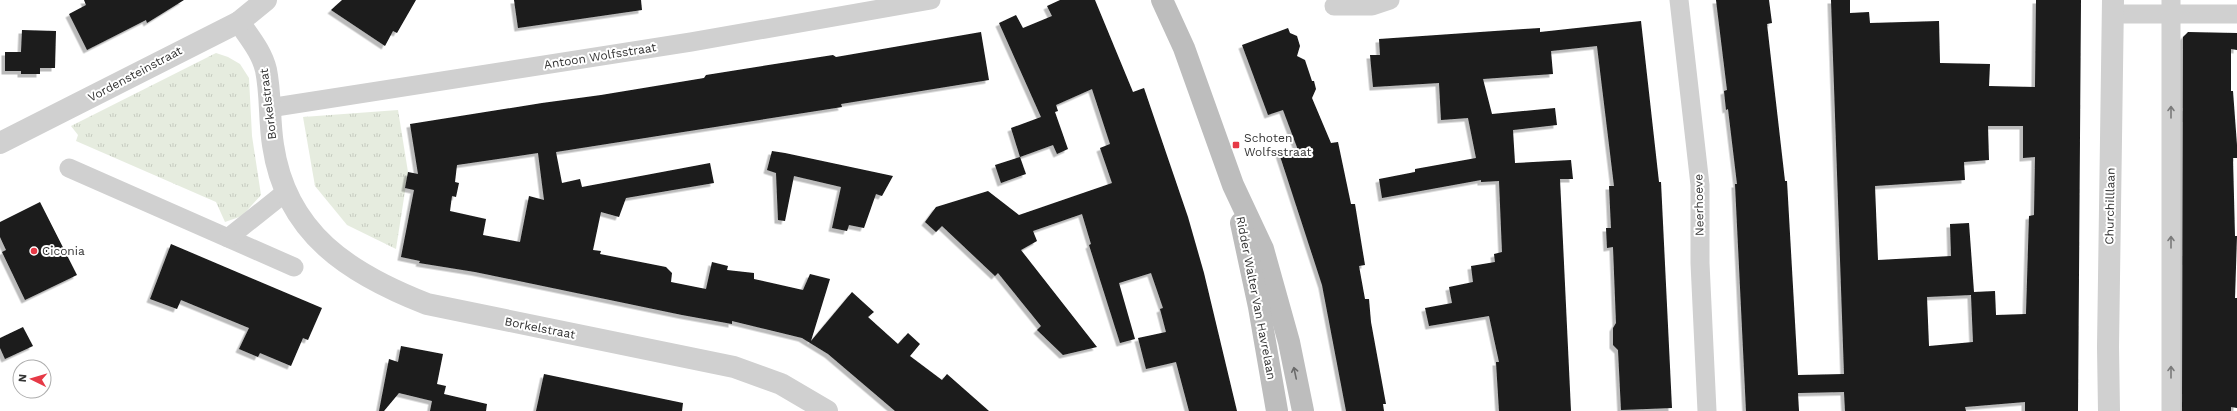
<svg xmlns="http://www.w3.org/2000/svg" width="2237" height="411" viewBox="0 0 2237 411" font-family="'Work Sans',sans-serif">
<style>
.park{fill:url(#park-tufts)}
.building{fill:#1a1a1a;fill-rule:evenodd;filter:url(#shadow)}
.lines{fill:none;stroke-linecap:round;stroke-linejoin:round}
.minor{stroke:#d0d0d0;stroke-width:19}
.tertiary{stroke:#d0d0d0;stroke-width:22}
.secondary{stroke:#bdbdbd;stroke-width:22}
.oneway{stroke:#7a7a7a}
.oneway2{stroke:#6a6a6a}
.poi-dot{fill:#e63946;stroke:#fff;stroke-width:1.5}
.labels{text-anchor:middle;stroke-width:4;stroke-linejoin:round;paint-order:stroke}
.street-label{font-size:12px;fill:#333;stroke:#fff}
.poi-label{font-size:12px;fill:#333;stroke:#fff;text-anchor:start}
</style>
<defs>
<pattern id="park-tufts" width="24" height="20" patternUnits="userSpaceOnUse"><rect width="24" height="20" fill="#e6ecdf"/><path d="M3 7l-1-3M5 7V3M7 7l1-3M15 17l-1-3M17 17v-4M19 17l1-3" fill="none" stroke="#c6cbc0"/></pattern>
<filter id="shadow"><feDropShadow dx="-3.5" dy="3.5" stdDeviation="0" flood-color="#0004"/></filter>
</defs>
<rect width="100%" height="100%" fill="#fff"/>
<g class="park">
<polygon points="216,53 228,57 240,64 249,78 252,136 261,195 242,216 225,222 216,202 76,141 78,135 71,126"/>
<polygon points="398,110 408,172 396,249 347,225 315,186 303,117"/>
</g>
<g class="building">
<polygon points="84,0 184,0 147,23 146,20 87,50 69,14 86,5"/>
<polygon points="342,0 416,0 397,33 393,31 385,46 331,10"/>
<polygon points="514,0 641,0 642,10 518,28"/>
<polygon points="1060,0 1095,0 1133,92 1144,88 1188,217 1204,273 1237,411 1189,411 1176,362 1146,369 1138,338 1166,332 1160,309 1163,308 1151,273 1119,283 1135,339 1120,343 1089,245 1091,244 1082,214 1033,231 1037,241 1021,250 1097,347 1063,355 1037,330 1041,326 998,273 995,276 942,226 936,232 925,222 936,207 988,191 1019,215 1112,183 1100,148 1110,144 1092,89 1056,105 1058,111 1055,112 1068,149 1057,154 1053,145 1020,157 1011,128 1041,117 999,23 1016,15 1023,28 1052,16 1047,6"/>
<path d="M1716 0H1769L1772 23 1767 24 1785 181H1787L1798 375 1844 374 1831 0H1850V13L1869 12 1870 23 1939 21 1940 63 1990 64 1989 86 2035 87 2036 0H2081L2078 411H2025V402L1965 407 1966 411H1845L1844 392 1798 393 1799 411H1746L1735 184H1737L1728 109 1726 110 1724 91 1727 90ZM1988 126H2023V158L2035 157 2034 215 2029 216 2026 314 1996 315 1995 291 1974 292 1969 223 1950 224 1951 256 1878 260 1875 186 1965 180 1964 162 1989 160ZM1971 295 1973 342 1929 346 1927 297Z"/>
<polygon points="1641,21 1659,182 1661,182 1672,408 1621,410 1618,350 1613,345 1613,328 1616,323 1613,247 1607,248 1606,228 1611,228 1609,186 1614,186 1597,46 1551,51 1553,74 1483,79 1492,114 1555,108 1557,125 1513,130 1515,163 1571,160 1573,179 1560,179 1571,411 1499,411 1496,362 1499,362 1489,316 1429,326 1425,308 1452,303 1449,287 1473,282 1471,266 1495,262 1494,254 1502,252 1499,181 1481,182 1481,180 1382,198 1379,179 1415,172 1415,169 1476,158 1468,118 1441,120 1439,83 1373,87 1370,55 1380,55 1379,39 1540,28 1540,32"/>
<polygon points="1288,28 1290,33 1297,36 1300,46 1297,56 1305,60 1312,81 1314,81 1316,89 1312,98 1331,143 1338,142 1351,204 1355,204 1365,265 1359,266 1365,299 1369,299 1371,322 1386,404 1383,404 1384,411 1346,411 1322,285 1279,153 1298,150 1283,110 1268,115 1242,45"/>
<polygon points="22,30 56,31 55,68 40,68 40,74 21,74 21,71 5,71 5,52 21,52"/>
<path d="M981 32 989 80 841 104 842 107 556 152 562 183 580 179 582 187 710 163 714 183 626 198 619 217 601 212 593 250 601 251 600 254 666 267 672 273 671 282 706 289 712 262 728 266 727 270 754 273V279L803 290 810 274 830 279 811 341 852 292 874 312 868 317 898 344 908 333 920 344 910 356 942 380 947 374 989 411H895L828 354 802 338 732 321V324L682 315 475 272 419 263 420 261 401 257 414 190 405 188 408 172 418 174 410 124 542 103 601 95 704 78 706 75 750 68 833 55 836 57ZM538 153 544 200 529 196 520 242 483 235 486 219 450 211 452 196 456 197 459 183 455 182 457 165Z"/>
<polygon points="2188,32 2237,33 2237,50 2231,49 2231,91 2233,91 2237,145 2237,158 2233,158 2235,236 2237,236 2235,298 2237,298 2237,408 2231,407 2231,411 2182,411 2183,37"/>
<polygon points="772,151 785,153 893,176 882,196 876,194 864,228 849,225 847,231 832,228 841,187 794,176 785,221 778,220 776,173 767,170"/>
<polygon points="1020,157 1026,174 1001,183 995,165"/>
<polygon points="40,202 77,275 25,300 2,252 6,250 0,237 0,222"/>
<polygon points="171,244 322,308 308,340 303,338 291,366 260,353 258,357 239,349 249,328 181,300 177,309 150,299"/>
<polygon points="23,327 33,346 5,359 0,348 0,338"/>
<polygon points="401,346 443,354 437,384 446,386 444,394 487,404 486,411 430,411 432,401 399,393 384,411 379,411 389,359 398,362"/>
<polygon points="544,374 683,403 682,411 536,411"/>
</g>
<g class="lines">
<g class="minor">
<polyline points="1679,0 1700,185 1700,263 1707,411"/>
<polyline points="2171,0 2171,411"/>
<polyline points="1334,6 1372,6 1390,0"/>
<polyline points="2112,14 2237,14"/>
<polyline points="269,108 691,42 931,0"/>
<polyline points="69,168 294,267"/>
<polyline points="228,238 287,191"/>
</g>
<g class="tertiary">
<path d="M239 22C249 37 262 52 266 70 271 94 269 120 273 145 286 234 350 274 427 304L734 367 781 384 827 411"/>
<polyline points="0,143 239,22 266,0"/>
<polyline points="2109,411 2108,347 2113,0"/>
</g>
<g class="secondary">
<polyline points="1162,0 1184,48 1233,185 1263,249 1289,342 1303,411"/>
<polyline points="1241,223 1259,307 1277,411"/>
</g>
</g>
<defs><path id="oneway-shaft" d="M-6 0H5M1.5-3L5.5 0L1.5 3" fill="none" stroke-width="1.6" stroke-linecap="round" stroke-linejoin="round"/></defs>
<g class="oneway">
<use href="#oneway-shaft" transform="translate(2171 112) rotate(-90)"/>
<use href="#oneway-shaft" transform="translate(2171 242) rotate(-90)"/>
<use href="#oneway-shaft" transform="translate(2171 372) rotate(-90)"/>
</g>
<use class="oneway2" href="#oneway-shaft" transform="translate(1295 373) rotate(-102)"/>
<g class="poi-dot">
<rect x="1232" y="141" width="8" height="8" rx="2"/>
<circle cx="34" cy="251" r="4"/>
</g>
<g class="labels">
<g class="street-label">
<text transform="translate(600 56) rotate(-9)" y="4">Antoon Wolfsstraat</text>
<text transform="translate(135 74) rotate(-28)" y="4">Vordensteinstraat</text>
<text transform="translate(268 104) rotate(-97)" y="4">Borkelstraat</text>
<text transform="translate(1699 205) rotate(-91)" y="4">Neerhoeve</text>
<text transform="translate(2110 206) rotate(-89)" y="4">Churchilllaan</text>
<text transform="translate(1256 298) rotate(79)" y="4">Ridder Walter Van Havrelaan</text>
<text transform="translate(540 328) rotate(11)" y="4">Borkelstraat</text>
</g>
<g class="poi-label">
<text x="1244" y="142">Schoten<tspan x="1244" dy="14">Wolfsstraat</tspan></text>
<text x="42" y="255">Ciconia</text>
</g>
</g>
<g transform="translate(32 379) rotate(275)"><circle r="19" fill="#ffffff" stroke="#adadad"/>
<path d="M0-3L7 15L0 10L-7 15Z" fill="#e63946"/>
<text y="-6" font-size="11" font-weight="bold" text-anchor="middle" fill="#333333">N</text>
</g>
</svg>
